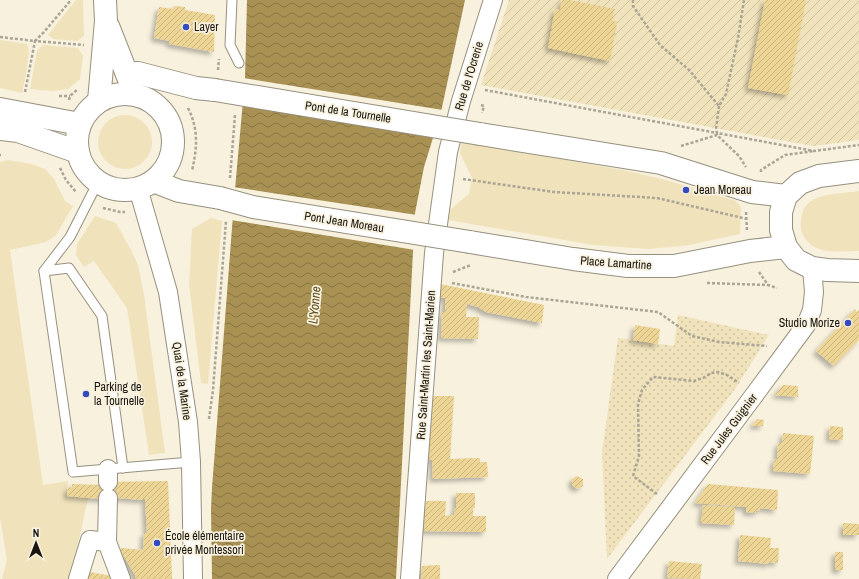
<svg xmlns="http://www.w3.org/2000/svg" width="859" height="579" viewBox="0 0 859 579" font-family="'Archivo Narrow',sans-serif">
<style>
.grass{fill:#f0e2bb}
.park{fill:url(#park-dots)}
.garden{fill:url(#garden-furrows)}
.water{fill:url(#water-waves)}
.pier{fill:#f8f1de}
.building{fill:url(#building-hatch);filter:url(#shadow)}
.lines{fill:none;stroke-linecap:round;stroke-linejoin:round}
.lane-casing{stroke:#96907e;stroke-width:11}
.street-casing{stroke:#96907e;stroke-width:20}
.secondary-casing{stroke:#96907e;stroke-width:24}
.path{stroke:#aaa596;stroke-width:2.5;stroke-dasharray:3 2;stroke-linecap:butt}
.lane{stroke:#fff;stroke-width:9}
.street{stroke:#fff;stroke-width:18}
.secondary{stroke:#fff;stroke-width:22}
.secondary-bridge-casing{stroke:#96907e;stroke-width:24;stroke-linecap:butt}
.secondary-bridge{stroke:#fff;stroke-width:22}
.poi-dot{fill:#354abc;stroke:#f8f1de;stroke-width:1.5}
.labels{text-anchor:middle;stroke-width:3.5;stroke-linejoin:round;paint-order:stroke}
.poi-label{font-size:12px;fill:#191610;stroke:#f8f1de;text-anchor:start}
.street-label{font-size:12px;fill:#191610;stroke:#f8f1de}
.water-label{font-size:13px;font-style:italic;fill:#5d4c1b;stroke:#f8f1de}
</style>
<defs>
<pattern id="park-dots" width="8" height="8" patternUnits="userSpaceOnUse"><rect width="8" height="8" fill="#f0e2bb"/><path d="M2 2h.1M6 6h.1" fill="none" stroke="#cdc1a0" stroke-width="1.8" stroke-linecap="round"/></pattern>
<pattern id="garden-furrows" width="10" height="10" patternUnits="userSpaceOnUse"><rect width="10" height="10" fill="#f0e2bb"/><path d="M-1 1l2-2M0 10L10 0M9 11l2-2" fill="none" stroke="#cdc1a0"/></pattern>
<pattern id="water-waves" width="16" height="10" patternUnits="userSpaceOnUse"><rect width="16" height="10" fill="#a89152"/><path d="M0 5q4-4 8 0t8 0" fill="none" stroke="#887543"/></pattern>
<pattern id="building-hatch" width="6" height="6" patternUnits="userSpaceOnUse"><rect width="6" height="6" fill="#edd595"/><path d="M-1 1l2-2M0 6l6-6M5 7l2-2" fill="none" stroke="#cbb67f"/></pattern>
<filter id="shadow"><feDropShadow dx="-3.5" dy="3.5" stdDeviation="2" flood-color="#0004"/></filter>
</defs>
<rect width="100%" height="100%" fill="#f8f1de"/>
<g class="grass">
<polygon points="76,0 83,0 84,36 77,41 54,39 48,35"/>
<polygon points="0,40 27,44 29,50 26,74 22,93 0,88"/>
<polygon points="43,45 78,48 83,56 80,79 68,89 52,91 30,89 37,51"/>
<circle cx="125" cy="142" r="27"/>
<polygon points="462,141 627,171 662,179 736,201 741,207 740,234 689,245 649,249 593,245 448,220 449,211 469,194 472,178 460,153"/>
<polygon points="8,160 32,164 45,169 54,179 65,201 73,206 56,235 46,242 10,250 43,485 68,481 67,496 88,498 78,544 68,579 2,579 7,560 0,518 0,162"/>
<path d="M859 191V251C839 251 814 256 803 235 801 230 800 225 801 220 802 211 805 204 813 200 824 193 846 193 859 191Z"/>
<polygon points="95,216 116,223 131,250 138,265 144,295 165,453 149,455 127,308 94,261 84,267 76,255 77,244"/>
<polygon points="211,218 222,221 208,384 201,383 189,284 192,229"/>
</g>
<polygon class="park" points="678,315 769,335 735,389 607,559 602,453 618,338 674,346"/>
<polygon class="garden" points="509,0 859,0 859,140 813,146 481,85"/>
<polygon class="water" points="247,0 465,0 441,112 424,167 415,213 396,579 212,579 211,509 212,488 235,189 245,79"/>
<g class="pier">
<polygon points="243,78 443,110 436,136 241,104"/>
<polygon points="233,187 417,215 415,250 231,220"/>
</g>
<g class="building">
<polygon points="562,0 569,0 615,9 612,21 617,22 610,61 548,48 555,9 560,10"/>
<polygon points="765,0 806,0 788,95 748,88"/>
<polygon points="174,6 185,7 185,10 215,15 214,52 169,44 170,41 154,38 159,7 173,9"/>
<polygon points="440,284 544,305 542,323 486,312 478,307 467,304 466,317 479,317 478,339 441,338 442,312 445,312 445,298 439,297"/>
<polygon points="855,309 857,312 859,310 859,340 834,366 816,351"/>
<polygon points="635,325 660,329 658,344 633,340"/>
<polygon points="783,385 798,386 798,397 775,395"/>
<polygon points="433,396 454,396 450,459 480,458 480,462 487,462 488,477 433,479 432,460 429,460"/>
<polygon points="757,419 764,420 763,426 752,426"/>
<polygon points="830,426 843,427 843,440 829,439"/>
<polygon points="783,433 814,436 810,474 773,471 774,459 777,460 778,443 782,443"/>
<polygon points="577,476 583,479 583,486 577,489 572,485 572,479"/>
<polygon points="168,481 172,579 135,579 135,575 120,550 121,548 143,550 144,533 147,533 145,499 143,499 143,500 117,498 117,499 101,499 67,496 68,487 72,488 72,484 101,485 102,482"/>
<polygon points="708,484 778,490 777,510 760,508 760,511 756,511 756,513 746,512 746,507 695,503"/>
<polygon points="456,493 475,493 475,508 473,508 473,516 486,516 486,532 424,531 426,501 446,501 445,516 454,515 455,508 456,508"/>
<polygon points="703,505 735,507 734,525 701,523"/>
<polygon points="843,523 859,524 859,535 843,535"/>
<polygon points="740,535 771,538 770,548 779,548 778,563 769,562 769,564 738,561"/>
<rect x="835" y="552" width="8" height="18"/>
<polygon points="669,561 702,564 700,579 667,578"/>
<polygon points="440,565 440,579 421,579 422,566"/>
<polygon points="90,572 117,577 117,579 87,579"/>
</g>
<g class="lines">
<defs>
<g id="lane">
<polyline points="232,0 230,45 239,63"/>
<polyline points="98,182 70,237 44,271 73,472 191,462"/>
<polyline points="44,271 69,268 102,316 123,468"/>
</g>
<g id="street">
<polyline points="138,188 168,292 188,422 191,462 193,579"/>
<polyline points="108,469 108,482"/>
<polyline points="108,498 107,542 121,579"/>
<polyline points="78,579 90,540 107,542"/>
<polyline points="410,579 434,253 448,152 461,101 493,0"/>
<polyline points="617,579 755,394 806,325 812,310 814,292 812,268"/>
</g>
<g id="secondary">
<polyline points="108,26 132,87"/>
<polyline points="127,74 138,73 196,88 215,90"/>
<circle cx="125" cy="142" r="48"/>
<polyline points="99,101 106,21 105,0"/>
<polyline points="0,109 80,124"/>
<polyline points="0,129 18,131 78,152"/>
<polyline points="480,134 661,163 752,192 786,196"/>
<polyline points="859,171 819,176 800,183 786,196 781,212 781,230 786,247 796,260 812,268 827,270 859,271"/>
<polyline points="153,181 179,191 220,198"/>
<polyline points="470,242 573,259 628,266 674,266 750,251 786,247"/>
</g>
</defs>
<use href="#lane" class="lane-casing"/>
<use href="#street" class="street-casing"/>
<use href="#secondary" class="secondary-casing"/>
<g class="path">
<polyline points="633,0 633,6 660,45 689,70 719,106 726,94 738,38 744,0"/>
<polyline points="0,37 35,41 44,32 71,0"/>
<polyline points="218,70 219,59"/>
<polyline points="485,90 717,133 717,135 739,156 746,167"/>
<polyline points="25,92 35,41 84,45"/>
<polyline points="59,96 70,96"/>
<polyline points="69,100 70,96 78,89"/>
<polyline points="481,105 484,106 482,113"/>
<polyline points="719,106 716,129 717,133 814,151 859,145"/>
<path d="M188 108C199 130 197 148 192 171"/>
<polyline points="681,146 717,135"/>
<polyline points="0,155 1,155"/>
<polyline points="60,168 66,180 76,192"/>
<polyline points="761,172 761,170 785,155 814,151"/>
<polyline points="230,178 235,115"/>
<polyline points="463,179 554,192 657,198 747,219"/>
<polyline points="103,208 120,212 125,212"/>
<polyline points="746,212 747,231"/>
<polyline points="453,272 471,265"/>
<polyline points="759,272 768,285 777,288"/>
<polyline points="452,283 526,297 658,312 692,336 719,342 767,346"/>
<polyline points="707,283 768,285"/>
<polyline points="209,419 213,390 226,221"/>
<polyline points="657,494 633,476 639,456 638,404 642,390 653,377 694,381 703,378 711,373 718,372 727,375 739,383"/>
</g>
<use href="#lane" class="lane"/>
<use href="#street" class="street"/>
<use href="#secondary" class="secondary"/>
<defs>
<g id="secondary-bridge">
<polyline points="215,90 480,134"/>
<polyline points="220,198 253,207 470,242"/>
</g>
</defs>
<use href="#secondary-bridge" class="secondary-bridge-casing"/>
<use href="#secondary-bridge" class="secondary-bridge"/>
</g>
<g class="poi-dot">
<circle cx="186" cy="27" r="4"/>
<circle cx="686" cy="190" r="4"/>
<circle cx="848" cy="323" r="4"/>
<circle cx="86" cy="394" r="4"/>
<circle cx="157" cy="543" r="4"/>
</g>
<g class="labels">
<g class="poi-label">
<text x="194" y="31">Layer</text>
<text x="694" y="194">Jean Moreau</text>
<text x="840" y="327" text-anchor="end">Studio Morize</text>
<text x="94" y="391">Parking de<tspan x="94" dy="14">la Tournelle</tspan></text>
<text x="165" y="540">École élémentaire<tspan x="165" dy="14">privée Montessori</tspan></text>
</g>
<g class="street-label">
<text transform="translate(469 76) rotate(-73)" y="4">Rue de l'Ocrerie</text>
<text transform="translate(348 112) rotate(9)" y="4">Pont de la Tournelle</text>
<text transform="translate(344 222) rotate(9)" y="4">Pont Jean Moreau</text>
<text transform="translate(616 263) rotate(4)" y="4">Place Lamartine</text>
<text transform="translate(426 365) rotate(-86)" y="4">Rue Saint-Martin les Saint-Marien</text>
<text transform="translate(182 381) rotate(82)" y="4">Quai de la Marine</text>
<text transform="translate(729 429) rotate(-53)" y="4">Rue Jules Guignier</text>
</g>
<g class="water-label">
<text transform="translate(314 305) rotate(-85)" y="5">L'Yonne</text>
</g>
</g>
<g transform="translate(36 543)" stroke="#f8f1de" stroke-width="3" paint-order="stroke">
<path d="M0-3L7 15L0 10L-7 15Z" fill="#191610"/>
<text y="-6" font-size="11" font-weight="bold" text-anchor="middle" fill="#191610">N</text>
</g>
</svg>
